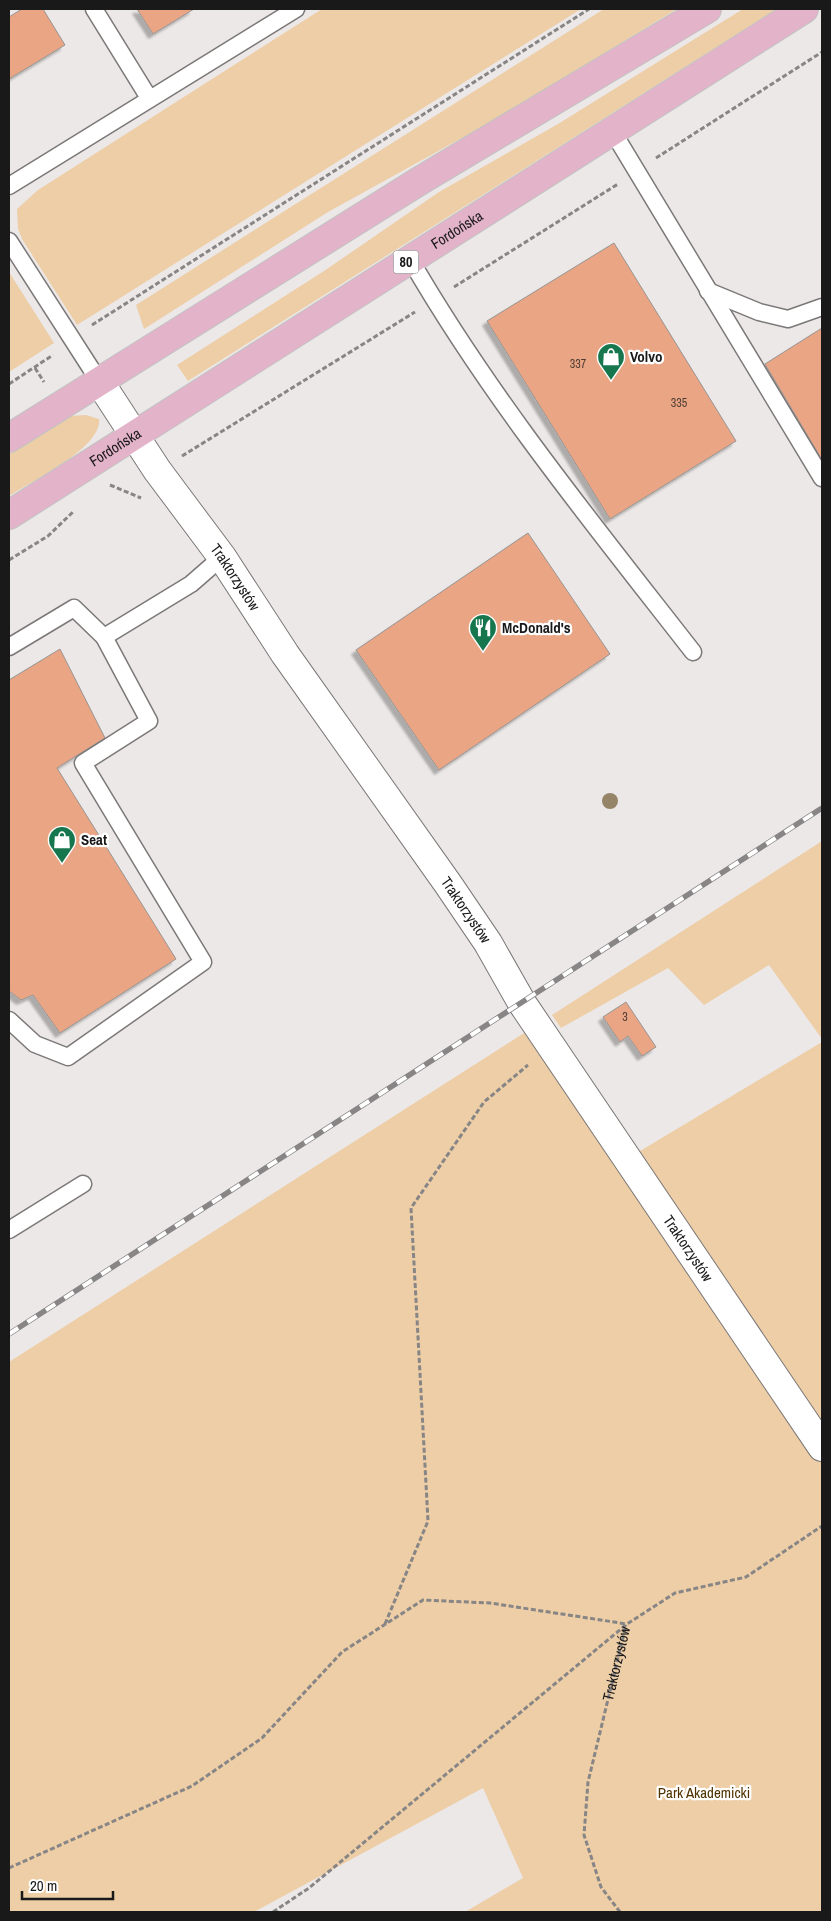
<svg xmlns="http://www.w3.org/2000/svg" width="831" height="1921" viewBox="0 0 831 1921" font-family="'Archivo Narrow',sans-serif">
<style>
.green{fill:#edcea6}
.building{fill:#e9a584;stroke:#989593;filter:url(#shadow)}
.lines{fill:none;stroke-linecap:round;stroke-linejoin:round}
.service-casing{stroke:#7c7878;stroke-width:19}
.minor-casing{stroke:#7c7878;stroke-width:30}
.primary-casing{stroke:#c3c3c3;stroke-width:30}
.path{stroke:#878585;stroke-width:3;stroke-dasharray:5 2.5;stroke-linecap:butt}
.service{stroke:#fff;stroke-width:16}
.minor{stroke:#fff;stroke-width:28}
.primary{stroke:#e2b3c9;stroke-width:28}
.rail-casing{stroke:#878585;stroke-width:5.5}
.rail{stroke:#fff;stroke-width:4;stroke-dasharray:11;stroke-linecap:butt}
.tree{fill:#968468}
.labels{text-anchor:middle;stroke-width:4.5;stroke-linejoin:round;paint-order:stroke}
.number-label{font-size:12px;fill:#4e3c34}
.shield{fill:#fff;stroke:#5f5e5e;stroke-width:1}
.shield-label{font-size:14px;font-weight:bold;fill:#1a1919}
.street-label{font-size:15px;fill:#1a1919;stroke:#fff}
.poi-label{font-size:15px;font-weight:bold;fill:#1a1919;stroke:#fff;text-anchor:start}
.park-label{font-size:15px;fill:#503300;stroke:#fff}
</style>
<defs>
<filter id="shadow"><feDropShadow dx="-4.5" dy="4.5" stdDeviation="1" flood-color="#0004"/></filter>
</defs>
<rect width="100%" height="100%" fill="#ece8e8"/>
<g class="green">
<polygon points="322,9 581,9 77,325 22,239 18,229 17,209 38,190"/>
<polygon points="604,9 677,9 500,117 328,212 144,329 136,305"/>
<polygon points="743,9 777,9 188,381 177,365 324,271 439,192 558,124"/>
<polygon points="9,272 54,343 9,372"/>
<path d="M86 415 99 419C103 447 31 482 9 496V454L70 416Z"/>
<polygon points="822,841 822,1039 769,965 704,1005 668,968 561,1028 552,1015"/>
<polygon points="524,1033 620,1163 822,1042 822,1912 465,1912 523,1878 483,1788 254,1912 9,1912 9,1362"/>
</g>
<g class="building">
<polygon points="22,9 43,9 65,45 9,79 9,17"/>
<polygon points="137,9 194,9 153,34"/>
<polygon points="614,243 736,441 610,519 487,321"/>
<polygon points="822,328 822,460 765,364"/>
<polygon points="528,533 610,654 439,770 356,650"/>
<polygon points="60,649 105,738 57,768 176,959 60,1033 33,995 21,1000 9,991 9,680"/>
<polygon points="626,1002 656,1047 642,1056 628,1036 620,1042 603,1017"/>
</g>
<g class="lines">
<defs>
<g id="service">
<polyline points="94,9 149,98"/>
<polyline points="613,132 822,478"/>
<polyline points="9,186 296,9"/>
<polyline points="9,241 99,381"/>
<path d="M410 259C491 399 594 525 693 652"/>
<polyline points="708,291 759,312 788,319 822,307"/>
<polyline points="104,637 191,584 222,557"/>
<polyline points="9,647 74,608 104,637 149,721 83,763 203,962 68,1057 35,1044 9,1020"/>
<polyline points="9,1230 83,1184"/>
</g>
<g id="minor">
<path id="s2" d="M99 381 157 470 222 557 285 654 448 884 488 943 522 1003 822 1447"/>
</g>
<g id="primary">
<polyline points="9,438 421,180 707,9"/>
<path id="s3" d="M9 515 804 9"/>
</g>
</defs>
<use href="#service" class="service-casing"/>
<use href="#minor" class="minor-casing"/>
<use href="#primary" class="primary-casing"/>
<g class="path">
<polyline points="656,158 822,52"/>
<polyline points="454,287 618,184"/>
<polyline points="92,325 589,9"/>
<polyline points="35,368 44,382"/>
<polyline points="9,384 53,355"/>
<polyline points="182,456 415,312"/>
<polyline points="110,485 141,498"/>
<polyline points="9,560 48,536 74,511"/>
<polyline points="385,1624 428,1521 411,1208 484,1102 528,1065"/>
<polyline points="9,1868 192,1786 262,1738 342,1652 423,1600 490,1603 627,1624"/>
<polyline points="273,1912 309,1888 627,1624 675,1593 746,1577 822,1526"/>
<path id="s1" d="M620 1912 601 1887 584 1835 588 1782 626 1625"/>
</g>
<use href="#service" class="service"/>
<use href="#minor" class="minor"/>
<use href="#primary" class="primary"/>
<defs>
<polyline id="rail" points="9,1334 822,808"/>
</defs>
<use href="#rail" class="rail-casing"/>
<use href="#rail" class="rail"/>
</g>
<circle class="tree" cx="610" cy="801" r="8"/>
<defs>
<symbol id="shop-pin" viewBox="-11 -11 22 30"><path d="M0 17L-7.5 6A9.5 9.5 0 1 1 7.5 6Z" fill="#16774e" stroke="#fff"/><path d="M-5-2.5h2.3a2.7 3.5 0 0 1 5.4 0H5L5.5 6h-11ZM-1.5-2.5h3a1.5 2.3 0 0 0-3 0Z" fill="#fff"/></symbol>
<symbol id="restaurant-pin" viewBox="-11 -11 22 30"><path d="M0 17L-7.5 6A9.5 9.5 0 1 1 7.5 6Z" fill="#16774e" stroke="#fff"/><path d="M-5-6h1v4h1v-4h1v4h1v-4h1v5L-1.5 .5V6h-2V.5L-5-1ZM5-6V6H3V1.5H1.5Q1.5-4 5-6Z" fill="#fff"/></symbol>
</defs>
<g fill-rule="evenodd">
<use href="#shop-pin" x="595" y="341" width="32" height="43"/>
<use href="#restaurant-pin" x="467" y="612" width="32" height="43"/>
<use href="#shop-pin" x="46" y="824" width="32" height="43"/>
</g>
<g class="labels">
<g class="number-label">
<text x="578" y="368">337</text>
<text x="679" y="407">335</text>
<text x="625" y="1021">3</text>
</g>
<rect class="shield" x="393.5" y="250.5" width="25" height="23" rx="4"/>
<g class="shield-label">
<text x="406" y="267">80</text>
</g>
<g class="street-label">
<text dy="5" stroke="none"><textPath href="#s3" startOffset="531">Fordońska</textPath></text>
<text dy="5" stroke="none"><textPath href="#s3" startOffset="126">Fordońska</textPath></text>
<text dy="5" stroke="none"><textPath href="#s2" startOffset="239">Traktorzystów</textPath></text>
<text dy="5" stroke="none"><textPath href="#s2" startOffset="644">Traktorzystów</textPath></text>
<text dy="5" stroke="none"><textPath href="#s2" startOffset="1049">Traktorzystów</textPath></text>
<text dy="5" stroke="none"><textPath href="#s1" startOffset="261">Traktorzystów</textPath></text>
</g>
<g class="poi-label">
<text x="630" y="362">Volvo</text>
<text x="502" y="633">McDonald's</text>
<text x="81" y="845">Seat</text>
</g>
<g class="park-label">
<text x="704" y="1798">Park Akademicki</text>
</g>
</g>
<rect width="831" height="1921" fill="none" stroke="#1a1919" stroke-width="20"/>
<path d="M22 1891v8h91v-8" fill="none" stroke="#1a1919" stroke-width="2.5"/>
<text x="30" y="1891" font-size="15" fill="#1a1919" stroke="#ffffff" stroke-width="4" paint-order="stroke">20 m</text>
</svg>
